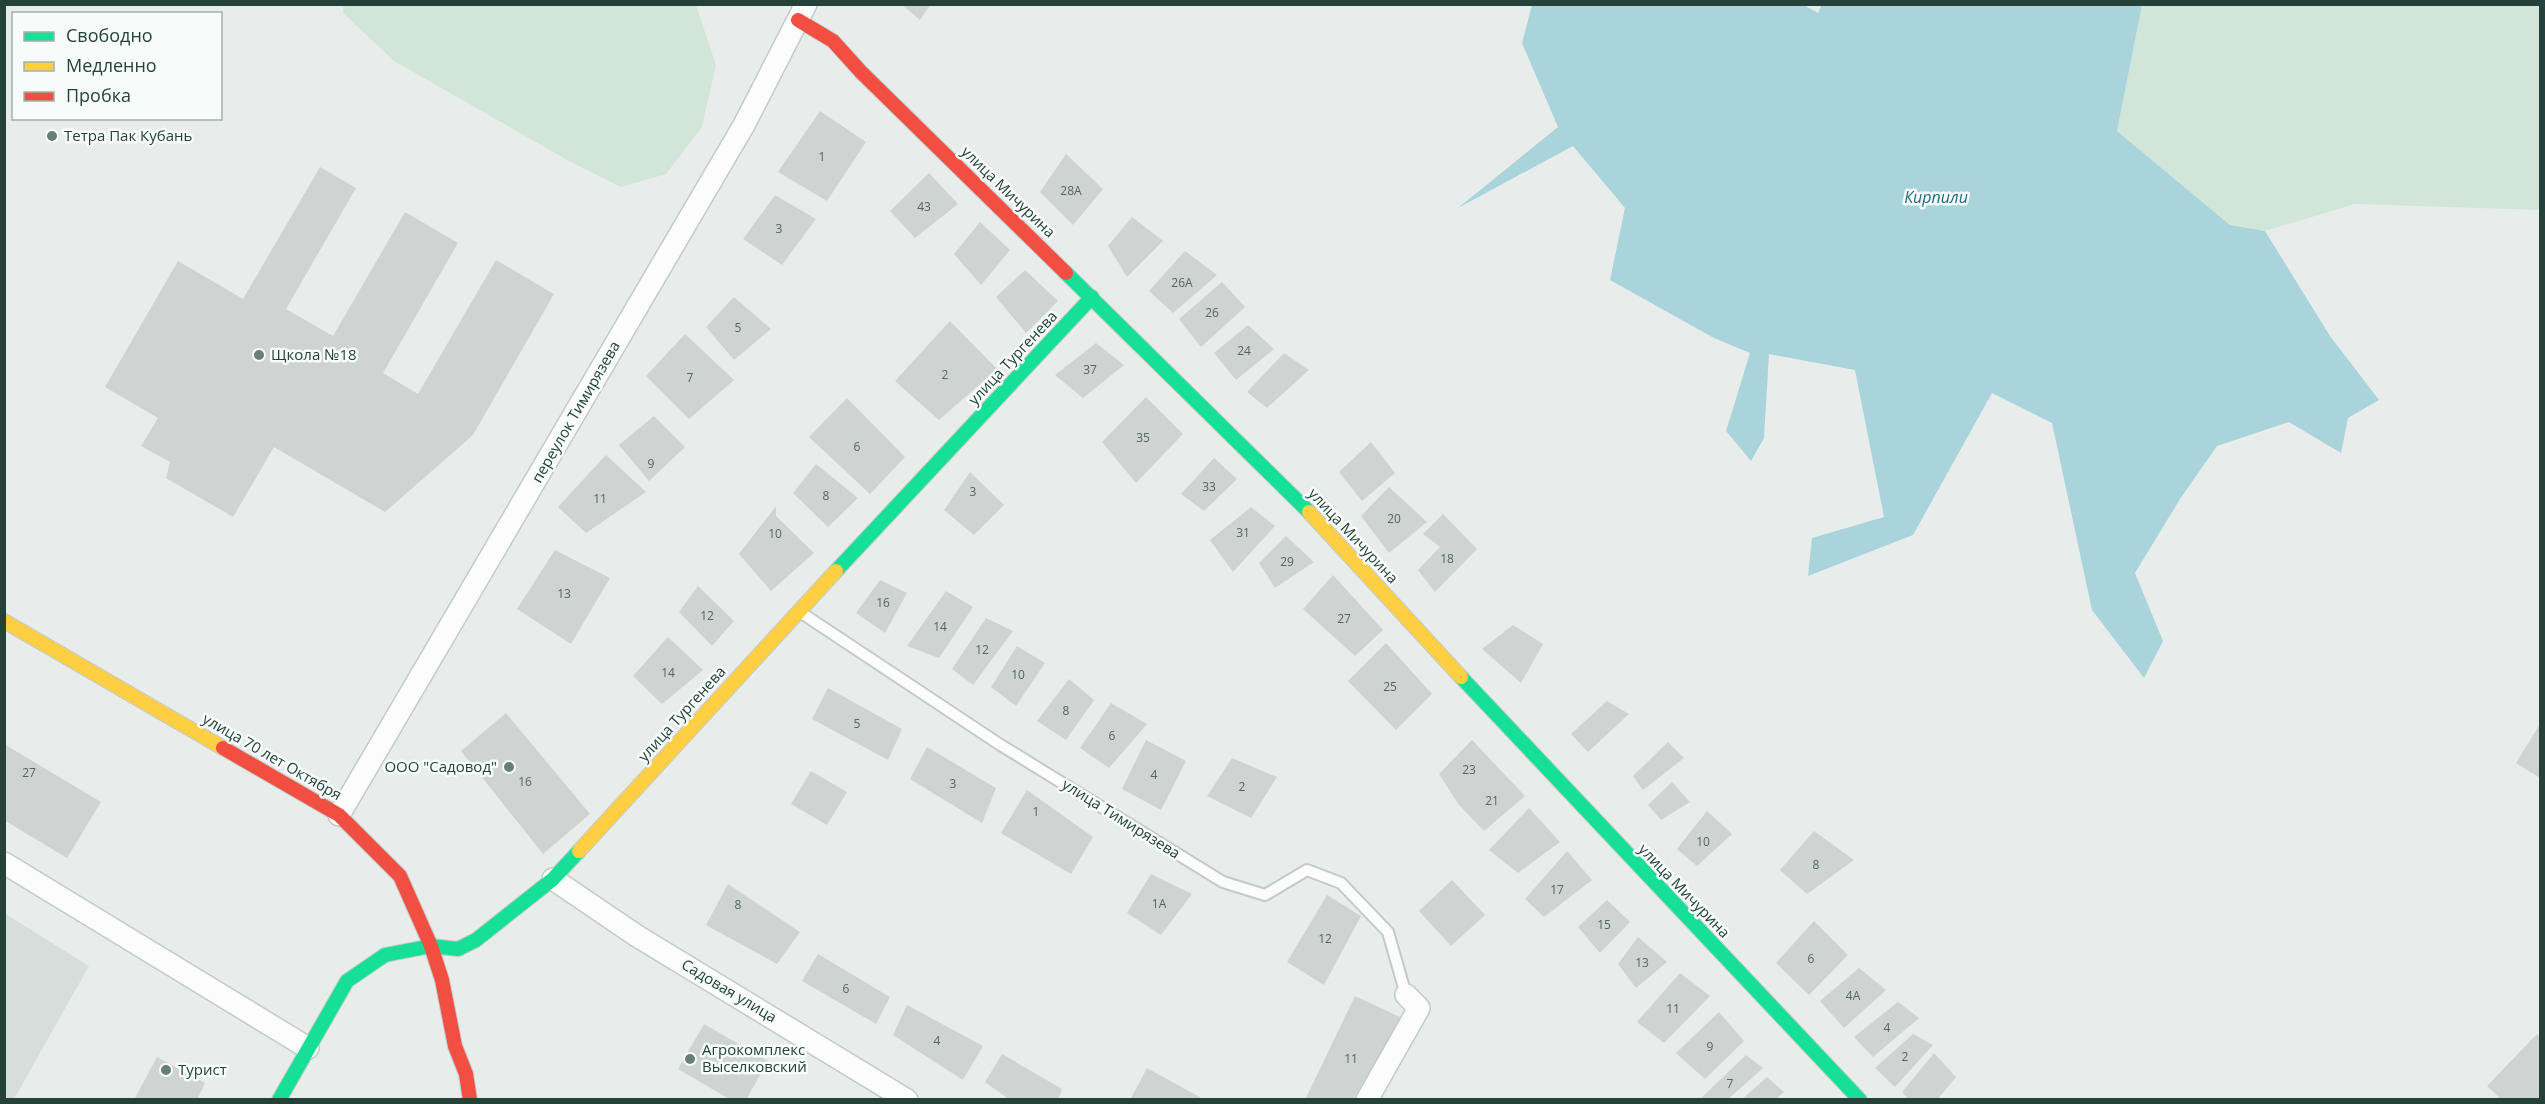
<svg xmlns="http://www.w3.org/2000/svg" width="2545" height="1104" viewBox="0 0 2545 1104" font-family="'Open Sans',sans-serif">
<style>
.built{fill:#d6dedb}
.green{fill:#d1e6d8}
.water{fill:#a9d4db}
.building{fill:#cfd4d2}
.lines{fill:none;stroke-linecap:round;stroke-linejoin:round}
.lane-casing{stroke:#c5cac8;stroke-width:14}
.street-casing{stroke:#c5cac8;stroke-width:24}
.fast-casing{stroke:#c3cbc8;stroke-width:16}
.slow-casing{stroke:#c3cbc8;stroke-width:16}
.jam-casing{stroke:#c3cbc8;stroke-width:16}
.lane{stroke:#fcfcfc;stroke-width:10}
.street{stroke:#fcfcfc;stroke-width:21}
.fast{stroke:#16e098;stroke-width:14}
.slow{stroke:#ffcf43;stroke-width:14}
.jam{stroke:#f24e42;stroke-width:14}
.poi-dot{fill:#697e78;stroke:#f7fbf9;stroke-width:2}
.labels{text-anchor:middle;stroke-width:5;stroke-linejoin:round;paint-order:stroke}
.number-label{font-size:12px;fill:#506761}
.poi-label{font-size:15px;fill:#24423a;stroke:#f7fbf9;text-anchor:start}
.street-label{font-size:15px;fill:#24423a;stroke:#f7fbf9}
.water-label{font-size:16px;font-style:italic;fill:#1c6f80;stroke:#f7fbf9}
</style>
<rect width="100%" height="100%" fill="#e8edeb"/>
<polygon class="built" points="4,913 89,966 14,1099 5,1099"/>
<g class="green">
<polygon points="343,5 696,5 716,65 702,127 666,174 621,187 569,161 394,61 343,13"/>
<polygon points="2142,5 2540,5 2540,210 2355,204 2265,231 2230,225 2117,131"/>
</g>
<polygon class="water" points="1802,4 1818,13 1822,4 2142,5 2117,131 2230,225 2265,231 2330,336 2379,400 2348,418 2341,453 2289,422 2217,446 2180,499 2135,573 2163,641 2144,678 2092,610 2052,423 1992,393 1913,535 1808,576 1812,538 1884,517 1855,370 1769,354 1764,438 1751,461 1726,431 1750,353 1714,338 1610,280 1625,208 1573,146 1458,208 1558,127 1522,43 1532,5"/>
<g class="building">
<polygon points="901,4 931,4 920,20"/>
<polygon points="820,111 866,142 827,201 778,172"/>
<polygon points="1066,154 1103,189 1073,225 1040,192"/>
<polygon points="320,167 356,188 286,309 333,336 405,212 458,243 383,373 418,394 496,260 554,294 473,435 385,512 274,447 233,517 166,478 170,462 141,446 158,418 105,387 178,261 243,299"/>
<polygon points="929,173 958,204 915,238 890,211"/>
<polygon points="775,195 816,219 782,265 743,239"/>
<polygon points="1132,217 1163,241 1127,277 1108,246"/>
<polygon points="980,222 1010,250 981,285 954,254"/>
<polygon points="1185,251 1217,275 1173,313 1149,291"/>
<polygon points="1025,270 1058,301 1026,333 996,297"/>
<polygon points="1222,282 1245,307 1201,347 1179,319"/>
<polygon points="734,297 771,329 734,360 706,327"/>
<polygon points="950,321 997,369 939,420 895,381"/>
<polygon points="1248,325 1274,349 1236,380 1214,353"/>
<polygon points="685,334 734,380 689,419 646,376"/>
<polygon points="1096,343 1124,365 1083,398 1055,375"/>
<polygon points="1284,353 1309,370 1267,408 1247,392"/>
<polygon points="1146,397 1183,434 1136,483 1102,442"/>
<polygon points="847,398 905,457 870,494 809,437"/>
<polygon points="654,416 685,447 649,481 619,445"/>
<polygon points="1371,442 1395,473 1362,501 1339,472"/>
<polygon points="606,455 646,492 586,533 558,507"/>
<polygon points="1214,458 1237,479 1204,511 1181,494"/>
<polygon points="816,464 858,498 828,527 793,493"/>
<polygon points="970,472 1004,505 974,535 944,510"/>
<polygon points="1389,487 1427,522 1389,553 1361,516"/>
<polygon points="776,506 776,516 814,553 771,591 739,554"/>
<polygon points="1251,507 1275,526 1233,572 1210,540"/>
<polygon points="1443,514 1477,549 1435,592 1418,570 1440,547 1423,534"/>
<polygon points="1286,536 1314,562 1275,588 1259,563"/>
<polygon points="555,550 610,578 571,644 517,609"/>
<polygon points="1333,575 1383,630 1355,656 1303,609"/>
<polygon points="880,580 907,593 885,633 856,613"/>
<polygon points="698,586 734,621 712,646 679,612"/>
<polygon points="946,591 973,607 939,658 907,646"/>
<polygon points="986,618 1013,631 973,685 952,669"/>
<polygon points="1513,625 1543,644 1521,683 1482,649"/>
<polygon points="668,637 703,670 662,704 633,676"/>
<polygon points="1386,643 1432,694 1396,730 1348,681"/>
<polygon points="1017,646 1045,663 1016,706 991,687"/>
<polygon points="1069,679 1094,700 1066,740 1037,721"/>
<polygon points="828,688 902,729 888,760 812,719"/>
<polygon points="1607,701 1629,714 1588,752 1571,734"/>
<polygon points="1111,703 1147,724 1109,768 1080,748"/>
<polygon points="506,713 590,814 543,854 461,751"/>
<polygon points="2540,724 2540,778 2516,763"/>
<polygon points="1146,740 1186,761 1161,810 1122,789"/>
<polygon points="1472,740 1525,796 1484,831 1459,805 1439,774"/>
<polygon points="1668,742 1684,758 1643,790 1633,776"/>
<polygon points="4,744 101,802 67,858 4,820"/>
<polygon points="927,747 996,788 982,823 910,779"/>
<polygon points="1232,758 1277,777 1251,818 1207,796"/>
<polygon points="811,771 847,792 827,825 791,804"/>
<polygon points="1672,782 1690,802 1661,820 1648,805"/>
<polygon points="1027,790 1093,837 1071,874 1001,833"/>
<polygon points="1529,808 1560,842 1518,873 1489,850"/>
<polygon points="1707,811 1732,834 1697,866 1677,849"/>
<polygon points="1814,831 1854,860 1807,894 1780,870"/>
<polygon points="1567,851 1592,880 1544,917 1525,899"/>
<polygon points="1151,874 1192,894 1161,935 1127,913"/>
<polygon points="1452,880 1485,915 1451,946 1419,911"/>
<polygon points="728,884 800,932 777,964 706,925"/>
<polygon points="1327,895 1361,916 1324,985 1287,962"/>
<polygon points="1607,900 1630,922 1600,953 1578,927"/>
<polygon points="1814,921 1848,955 1809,995 1776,963"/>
<polygon points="1638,937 1667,962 1636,988 1618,964"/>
<polygon points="818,954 890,997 876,1024 802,981"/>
<polygon points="1859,968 1886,990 1844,1028 1820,1001"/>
<polygon points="1680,973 1710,996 1664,1043 1637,1022"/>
<polygon points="1355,996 1402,1018 1353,1100 1305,1100"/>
<polygon points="1898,1002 1919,1018 1873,1057 1854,1037"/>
<polygon points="907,1005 983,1046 963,1080 893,1035"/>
<polygon points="1719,1012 1744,1041 1705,1079 1676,1053"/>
<polygon points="704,1024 768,1061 746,1100 731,1100 678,1069"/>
<polygon points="1913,1034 1933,1045 1895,1087 1875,1068"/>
<polygon points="2537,1034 2540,1038 2540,1100 2502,1100 2487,1086"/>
<polygon points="1934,1053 1956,1077 1937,1100 1909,1100 1902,1092"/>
<polygon points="1002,1054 1062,1089 1058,1100 1010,1100 985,1082"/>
<polygon points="1746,1055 1763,1068 1727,1100 1699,1100"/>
<polygon points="157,1057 205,1083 197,1100 134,1100"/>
<polygon points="1147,1068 1205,1100 1130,1100"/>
<polygon points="1767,1077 1784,1092 1775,1100 1741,1100"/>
</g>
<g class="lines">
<defs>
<polyline id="lane" points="800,612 999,744 1223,882 1265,895 1307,870 1341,883 1388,932 1406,995"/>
<g id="street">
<polyline points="339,815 744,125 806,4"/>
<polyline points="4,863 308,1048"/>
<polyline points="553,879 637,936 907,1100"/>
<polyline points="1367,1100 1419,1008 1406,995"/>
</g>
<g id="fast">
<polyline points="1066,273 1309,512"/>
<polyline points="836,571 1092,297"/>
<polyline points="1461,677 1860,1100"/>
<polyline points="279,1100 347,981 385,955 431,946 458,949 476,940 553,879 579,851"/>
</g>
<g id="slow">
<polyline points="1309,512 1461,677"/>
<polyline points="4,621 223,748"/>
<polyline points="579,851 836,571"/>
</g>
<g id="jam">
<polyline points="798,20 833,41 861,72 1066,273"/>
<polyline points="223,748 339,815 400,876 431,946 442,980 455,1046 466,1074 470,1100"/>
</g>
</defs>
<use href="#lane" class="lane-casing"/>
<use href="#street" class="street-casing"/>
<use href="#fast" class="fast-casing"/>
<use href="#slow" class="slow-casing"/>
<use href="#jam" class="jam-casing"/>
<use href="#lane" class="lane"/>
<use href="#street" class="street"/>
<use href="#fast" class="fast"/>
<use href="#slow" class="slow"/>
<use href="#jam" class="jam"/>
</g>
<g class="poi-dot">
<circle cx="52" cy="136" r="6"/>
<circle cx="259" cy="355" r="6"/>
<circle cx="509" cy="767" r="6"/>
<circle cx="690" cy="1059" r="6"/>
<circle cx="166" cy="1070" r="6"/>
</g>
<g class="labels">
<g class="number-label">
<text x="822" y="161">1</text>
<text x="1071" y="195">28А</text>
<text x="924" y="211">43</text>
<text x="779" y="233">3</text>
<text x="1182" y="287">26А</text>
<text x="1212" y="317">26</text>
<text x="738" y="332">5</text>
<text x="1244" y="355">24</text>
<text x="1090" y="374">37</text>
<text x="945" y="379">2</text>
<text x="690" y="382">7</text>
<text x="1143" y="442">35</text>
<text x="857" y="451">6</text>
<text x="651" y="468">9</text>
<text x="1209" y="491">33</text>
<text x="973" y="496">3</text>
<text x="826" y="500">8</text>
<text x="600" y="503">11</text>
<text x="1394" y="523">20</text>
<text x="1243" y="537">31</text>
<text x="775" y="538">10</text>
<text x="1447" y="563">18</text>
<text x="1287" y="566">29</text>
<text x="564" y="598">13</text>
<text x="883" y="607">16</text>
<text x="707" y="620">12</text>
<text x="1344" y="623">27</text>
<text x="940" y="631">14</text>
<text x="982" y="654">12</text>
<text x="668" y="677">14</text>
<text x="1018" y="679">10</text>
<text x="1390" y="691">25</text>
<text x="1066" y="715">8</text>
<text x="857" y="728">5</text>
<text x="1112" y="740">6</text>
<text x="1469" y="774">23</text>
<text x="29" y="777">27</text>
<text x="1154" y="779">4</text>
<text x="525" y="786">16</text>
<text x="953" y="788">3</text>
<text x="1242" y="791">2</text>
<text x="1492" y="805">21</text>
<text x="1036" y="816">1</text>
<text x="1703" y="846">10</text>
<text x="1816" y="869">8</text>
<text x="1557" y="894">17</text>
<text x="1159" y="908">1А</text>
<text x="738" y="909">8</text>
<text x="1604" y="929">15</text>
<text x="1325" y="943">12</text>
<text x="1811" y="963">6</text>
<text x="1642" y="967">13</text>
<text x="846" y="993">6</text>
<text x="1853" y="1000">4А</text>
<text x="1673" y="1013">11</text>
<text x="1887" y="1032">4</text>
<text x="937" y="1045">4</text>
<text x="1710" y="1051">9</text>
<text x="1905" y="1061">2</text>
<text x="1351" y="1063">11</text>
<text x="1730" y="1088">7</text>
</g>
<g class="poi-label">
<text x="64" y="141">Тетра Пак Кубань</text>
<text x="271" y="360">Щкола №18</text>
<text x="497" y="772" text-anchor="end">ООО "Садовод"</text>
<text x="702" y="1055">Агрокомплекс<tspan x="702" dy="17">Выселковский</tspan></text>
<text x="178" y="1075">Турист</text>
</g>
<g class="street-label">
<text transform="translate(1008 192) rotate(44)" y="5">улица Мичурина</text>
<text transform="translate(1013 358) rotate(-47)" y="5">улица Тургенева</text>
<text transform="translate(576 412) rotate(-60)" y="5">переулок Тимирязева</text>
<text transform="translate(1353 536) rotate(47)" y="5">улица Мичурина</text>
<text transform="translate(682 714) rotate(-48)" y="5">улица Тургенева</text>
<text transform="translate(272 757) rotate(30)" y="5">улица 70 лет Октября</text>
<text transform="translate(1121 819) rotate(32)" y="5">улица Тимирязева</text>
<text transform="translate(1684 891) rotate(46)" y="5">улица Мичурина</text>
<text transform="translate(729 991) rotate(31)" y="5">Садовая улица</text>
</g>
<g class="water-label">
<text x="1936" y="203">Кирпили</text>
</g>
</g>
<rect width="2545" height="1104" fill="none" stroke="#24423a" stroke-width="12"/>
<rect x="12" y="12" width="210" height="108" fill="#f7fbf9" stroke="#a3b1ad" stroke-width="1.5"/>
<rect x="24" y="32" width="30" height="9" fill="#16e098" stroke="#a3b1ad" stroke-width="1.5"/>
<text x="66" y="42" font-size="18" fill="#24423a">Свободно</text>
<rect x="24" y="62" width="30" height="9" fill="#ffcf43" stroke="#a3b1ad" stroke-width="1.5"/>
<text x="66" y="72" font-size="18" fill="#24423a">Медленно</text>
<rect x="24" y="92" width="30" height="9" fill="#f24e42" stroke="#a3b1ad" stroke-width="1.5"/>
<text x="66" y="102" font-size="18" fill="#24423a">Пробка</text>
</svg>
